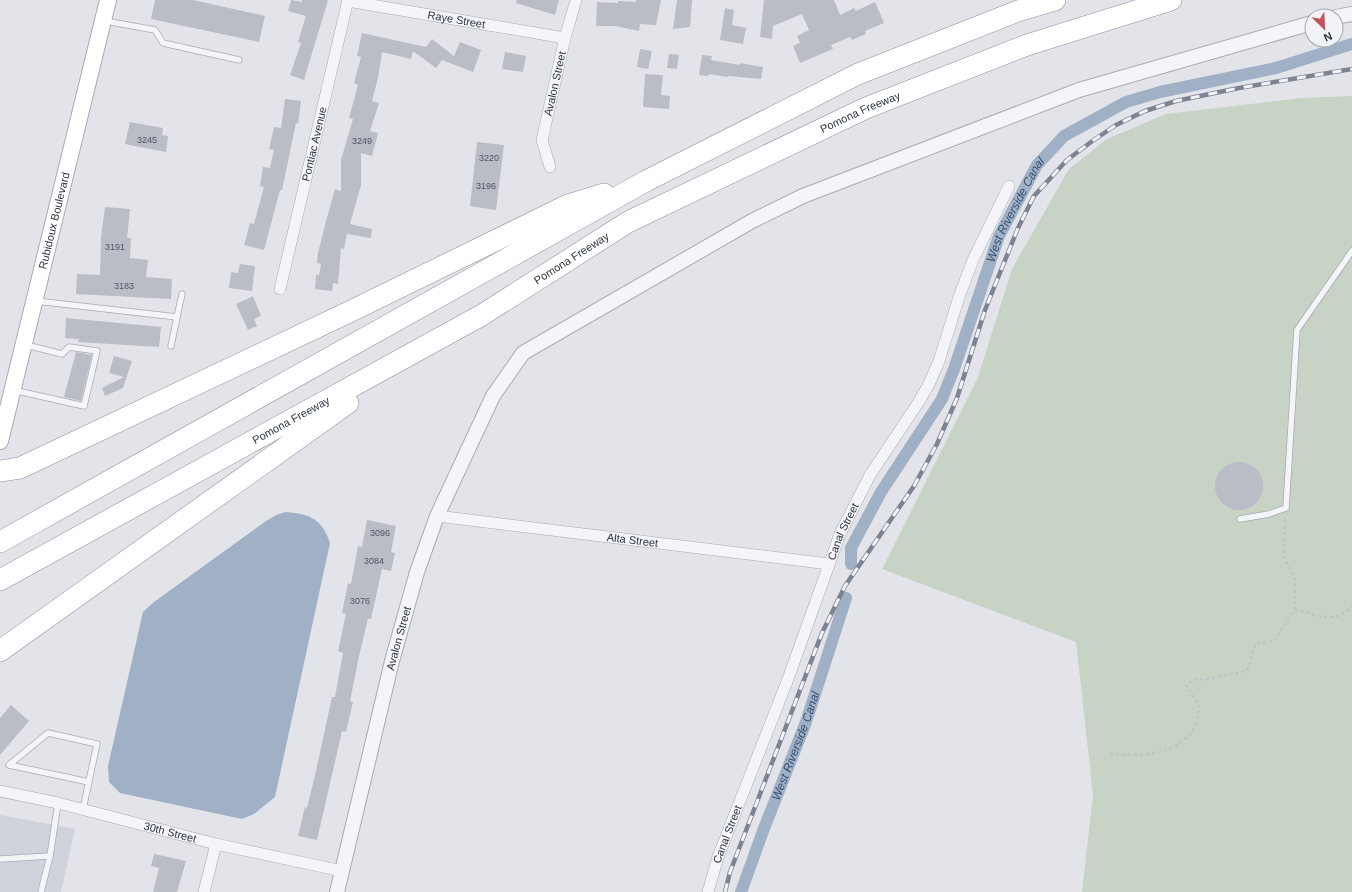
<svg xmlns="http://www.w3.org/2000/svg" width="1352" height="892" viewBox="0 0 1352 892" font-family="Helvetica,sans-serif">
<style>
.built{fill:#d0d3db}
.green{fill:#c7d3c4}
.water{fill:#a0b1c6}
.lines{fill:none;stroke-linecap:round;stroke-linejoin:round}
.canal{stroke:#a0b1c6;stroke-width:12}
.building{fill:#babdc6}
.service-casing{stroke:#a7abb3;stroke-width:7}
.minor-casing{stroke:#a7abb3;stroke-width:12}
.tertiary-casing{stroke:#a7abb3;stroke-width:16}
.secondary-casing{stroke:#a7abb3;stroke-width:18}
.motorway-casing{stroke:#8a919f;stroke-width:22}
.path{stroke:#c0c2c8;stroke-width:2;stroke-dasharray:3 3;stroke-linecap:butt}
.service{stroke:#f4f5f8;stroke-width:5.5}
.minor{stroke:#f4f5f8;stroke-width:11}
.tertiary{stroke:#f4f5f8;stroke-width:14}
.secondary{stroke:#fff;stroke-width:16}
.motorway{stroke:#fff;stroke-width:21}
.rail-casing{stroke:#7c8392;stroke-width:4.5}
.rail{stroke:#f1f3f7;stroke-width:3;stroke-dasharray:9;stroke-linecap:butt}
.labels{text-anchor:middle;stroke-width:3;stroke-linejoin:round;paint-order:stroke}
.number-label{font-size:9px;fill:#4f5562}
.street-label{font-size:11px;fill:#2b3240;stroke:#f1f3f7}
.water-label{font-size:12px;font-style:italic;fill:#384f71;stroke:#f1f3f7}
</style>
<rect width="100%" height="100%" fill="#e2e4e9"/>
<polygon class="built" points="0,815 75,829 61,892 0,892"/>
<polygon class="green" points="1352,96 1352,892 1082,892 1093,795 1076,642 882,569 978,377 1012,269 1069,169 1107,139 1166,114 1301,98"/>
<path class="water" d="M286 512C310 514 322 519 330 543L275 797 254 814 242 819 120 793 109 782 108 766 143 612 154 602 266 521 276 515Z"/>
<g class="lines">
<g class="canal">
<path id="s1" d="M851 564V548L881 492 942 399 954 369 999 236 1037 165 1064 136 1126 102 1160 92 1276 68 1352 44"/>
<path id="s2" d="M741 892 763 831 806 722 846 598"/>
</g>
</g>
<g class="building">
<polygon points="155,0 193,0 265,16 259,42 151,19"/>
<polygon points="291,0 302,2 302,0 328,0 304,80 290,75 301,43 298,42 306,16 288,11"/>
<polygon points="517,0 559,0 555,15 516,3"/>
<polygon points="636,0 661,0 656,25 640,24 639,31 615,26 596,26 597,2 618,3 618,1 636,2"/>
<polygon points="677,0 692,0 690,27 673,29"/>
<polygon points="764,0 834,0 840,15 854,8 856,11 875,2 884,23 865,31 866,34 852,40 850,37 831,45 833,49 800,63 793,46 800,43 797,36 809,30 802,14 773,26 772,39 760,37"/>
<polygon points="725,8 734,10 732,25 746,28 743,44 720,40"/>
<polygon points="362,33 426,47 432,39 454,56 460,42 481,50 473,72 442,60 436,68 413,51 411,59 382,52 378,78 372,101 379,103 370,131 378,133 372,156 361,153 361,185 350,224 372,229 371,238 347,234 344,249 341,248 338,284 333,283 332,291 315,289 316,275 319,275 321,264 317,263 318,253 325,225 335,189 341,191 341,160 353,119 349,118 358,85 354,83 361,57 357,56"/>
<polygon points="640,49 652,51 648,69 637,67"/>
<polygon points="505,52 526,56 523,72 502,69"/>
<polygon points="669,54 679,55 677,69 667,68"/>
<polygon points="702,55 712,56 711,60 740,65 740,63 763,67 761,79 728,76 727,77 709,74 708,76 699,75"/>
<polygon points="645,74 663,75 661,95 670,96 669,109 643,107"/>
<polygon points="285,99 301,101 298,124 296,123 282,190 280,190 264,250 244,245 250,223 254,224 264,187 260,186 263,167 270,168 274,150 269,149 274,127 281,128"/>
<polygon points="130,122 163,128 162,135 168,136 166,152 125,144"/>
<polygon points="477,142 504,145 496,210 470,206"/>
<polygon points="105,207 130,209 127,238 131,238 130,258 148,260 146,277 172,279 171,299 76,294 77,274 100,275 101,237"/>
<polygon points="240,264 255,266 252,291 229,288 231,272 238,273"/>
<polygon points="253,296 261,316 254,319 257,326 248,330 236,304"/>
<polygon points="66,318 161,327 159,347 78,342 79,339 65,338"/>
<polygon points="76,352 92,355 81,401 64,397"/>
<polygon points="114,356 132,361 123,388 105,396 102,388 124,377 109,373"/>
<circle cx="1239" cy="486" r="24"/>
<polygon points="367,520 396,526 391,552 395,553 391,571 382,569 371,619 368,619 359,656 350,701 353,702 346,732 342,731 317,840 298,836 305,807 307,808 316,771 332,697 335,697 343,653 338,651 346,614 342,613 348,583 351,584 358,546 362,547"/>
<polygon points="11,705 29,721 0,755 0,718"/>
<polygon points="154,854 186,861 177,892 153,892 159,868 151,866"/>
</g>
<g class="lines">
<defs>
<g id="service">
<polyline points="105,21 155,30 163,43 239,60"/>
<polyline points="36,301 177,317 171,346"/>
<polyline points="177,317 182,294"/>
<polyline points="13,390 84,406 97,351 69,347 62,354 26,345"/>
<polyline points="1240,519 1269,514 1286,508 1297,330 1352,251"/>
<polyline points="83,809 97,744 48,733 9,765 89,782"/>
<polyline points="0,859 50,856"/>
<polyline points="41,892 50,856 58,803"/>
</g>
<g id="minor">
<path id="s3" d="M348 1 565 38"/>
<path id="s4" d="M550 167 542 140 565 38 576 0"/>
<path id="s5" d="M280 289 348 0"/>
<path id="s6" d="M437 516 829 564"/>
<path id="s7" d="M0 791 58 803 216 844 342 871"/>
<polyline points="204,892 216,844"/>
<path id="s8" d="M708 892 718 857 788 679 840 534 870 475 918 403 929 384 939 361 959 297 973 260 1009 186"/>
</g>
<g id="tertiary">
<polyline points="1336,17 1352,14"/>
<path id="s9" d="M337 892 392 661 417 572 437 516 493 396 523 353 752 221 803 196 1079 90 1312 23"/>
</g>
<g id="secondary">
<path id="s10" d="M0 441 108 0"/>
</g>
<g id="motorway">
<polyline points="0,471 20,468 347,313 568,205 604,194"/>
<polyline points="0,542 646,181 858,74 1018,11 1055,0"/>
<path id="s11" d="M0 580 482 315 628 222 866 108 1027 45 1171 0"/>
<polyline points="0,651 348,403"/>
</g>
</defs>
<use href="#service" class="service-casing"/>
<use href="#minor" class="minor-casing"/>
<use href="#tertiary" class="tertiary-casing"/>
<use href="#secondary" class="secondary-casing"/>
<use href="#motorway" class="motorway-casing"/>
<g class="path">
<path d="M1295 609C1315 615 1337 625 1352 606"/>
<path d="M1110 754C1140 756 1179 757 1195 726 1198 721 1198 711 1199 705L1186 686 1193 680 1207 679 1247 671 1256 643 1274 641 1295 609V579L1284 557 1285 517"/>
</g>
<use href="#service" class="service"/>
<use href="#minor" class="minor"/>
<use href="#tertiary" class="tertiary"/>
<use href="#secondary" class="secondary"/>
<use href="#motorway" class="motorway"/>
<defs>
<polyline id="rail" points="725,892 730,872 822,633 845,586 914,486 937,444 957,398 985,310 1018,228 1034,196 1067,160 1091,142 1116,125 1145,111 1176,101 1239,88 1352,69"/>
</defs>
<use href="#rail" class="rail-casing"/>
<use href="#rail" class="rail"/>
</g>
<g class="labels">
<g class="number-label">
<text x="147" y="143">3245</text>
<text x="362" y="144">3249</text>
<text x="489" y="161">3220</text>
<text x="486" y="189">3196</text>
<text x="115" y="250">3191</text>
<text x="124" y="289">3183</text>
<text x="380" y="536">3096</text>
<text x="374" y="564">3084</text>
<text x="360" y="604">3076</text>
</g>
<g class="street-label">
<text dy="4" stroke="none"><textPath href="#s3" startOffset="110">Raye Street</textPath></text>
<text dy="4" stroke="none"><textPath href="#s4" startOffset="86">Avalon Street</textPath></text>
<text dy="4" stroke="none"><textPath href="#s11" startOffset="980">Pomona Freeway</textPath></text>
<text dy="4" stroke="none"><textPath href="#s5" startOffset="149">Pontiac Avenue</textPath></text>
<text dy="4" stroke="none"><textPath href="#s10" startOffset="227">Rubidoux Boulevard</textPath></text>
<text dy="4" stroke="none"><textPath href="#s11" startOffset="656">Pomona Freeway</textPath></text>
<text dy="4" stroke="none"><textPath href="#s11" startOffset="332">Pomona Freeway</textPath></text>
<text dy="4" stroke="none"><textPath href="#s8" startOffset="385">Canal Street</textPath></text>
<text dy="4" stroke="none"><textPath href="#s6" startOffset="197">Alta Street</textPath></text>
<text dy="4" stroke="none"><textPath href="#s9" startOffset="261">Avalon Street</textPath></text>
<text dy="4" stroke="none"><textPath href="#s7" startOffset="175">30th Street</textPath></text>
<text dy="4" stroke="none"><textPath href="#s8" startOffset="61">Canal Street</textPath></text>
</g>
<g class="water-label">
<text dy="4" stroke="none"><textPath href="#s1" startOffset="394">West Riverside Canal</textPath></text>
<text dy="4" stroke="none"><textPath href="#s2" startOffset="156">West Riverside Canal</textPath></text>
</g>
</g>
<g transform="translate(1324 28) rotate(156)"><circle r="19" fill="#f1f3f7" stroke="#a2a6ae"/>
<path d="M0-3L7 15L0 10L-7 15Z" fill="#c4515c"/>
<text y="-6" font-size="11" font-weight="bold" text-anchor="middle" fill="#2b3240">N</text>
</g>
</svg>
